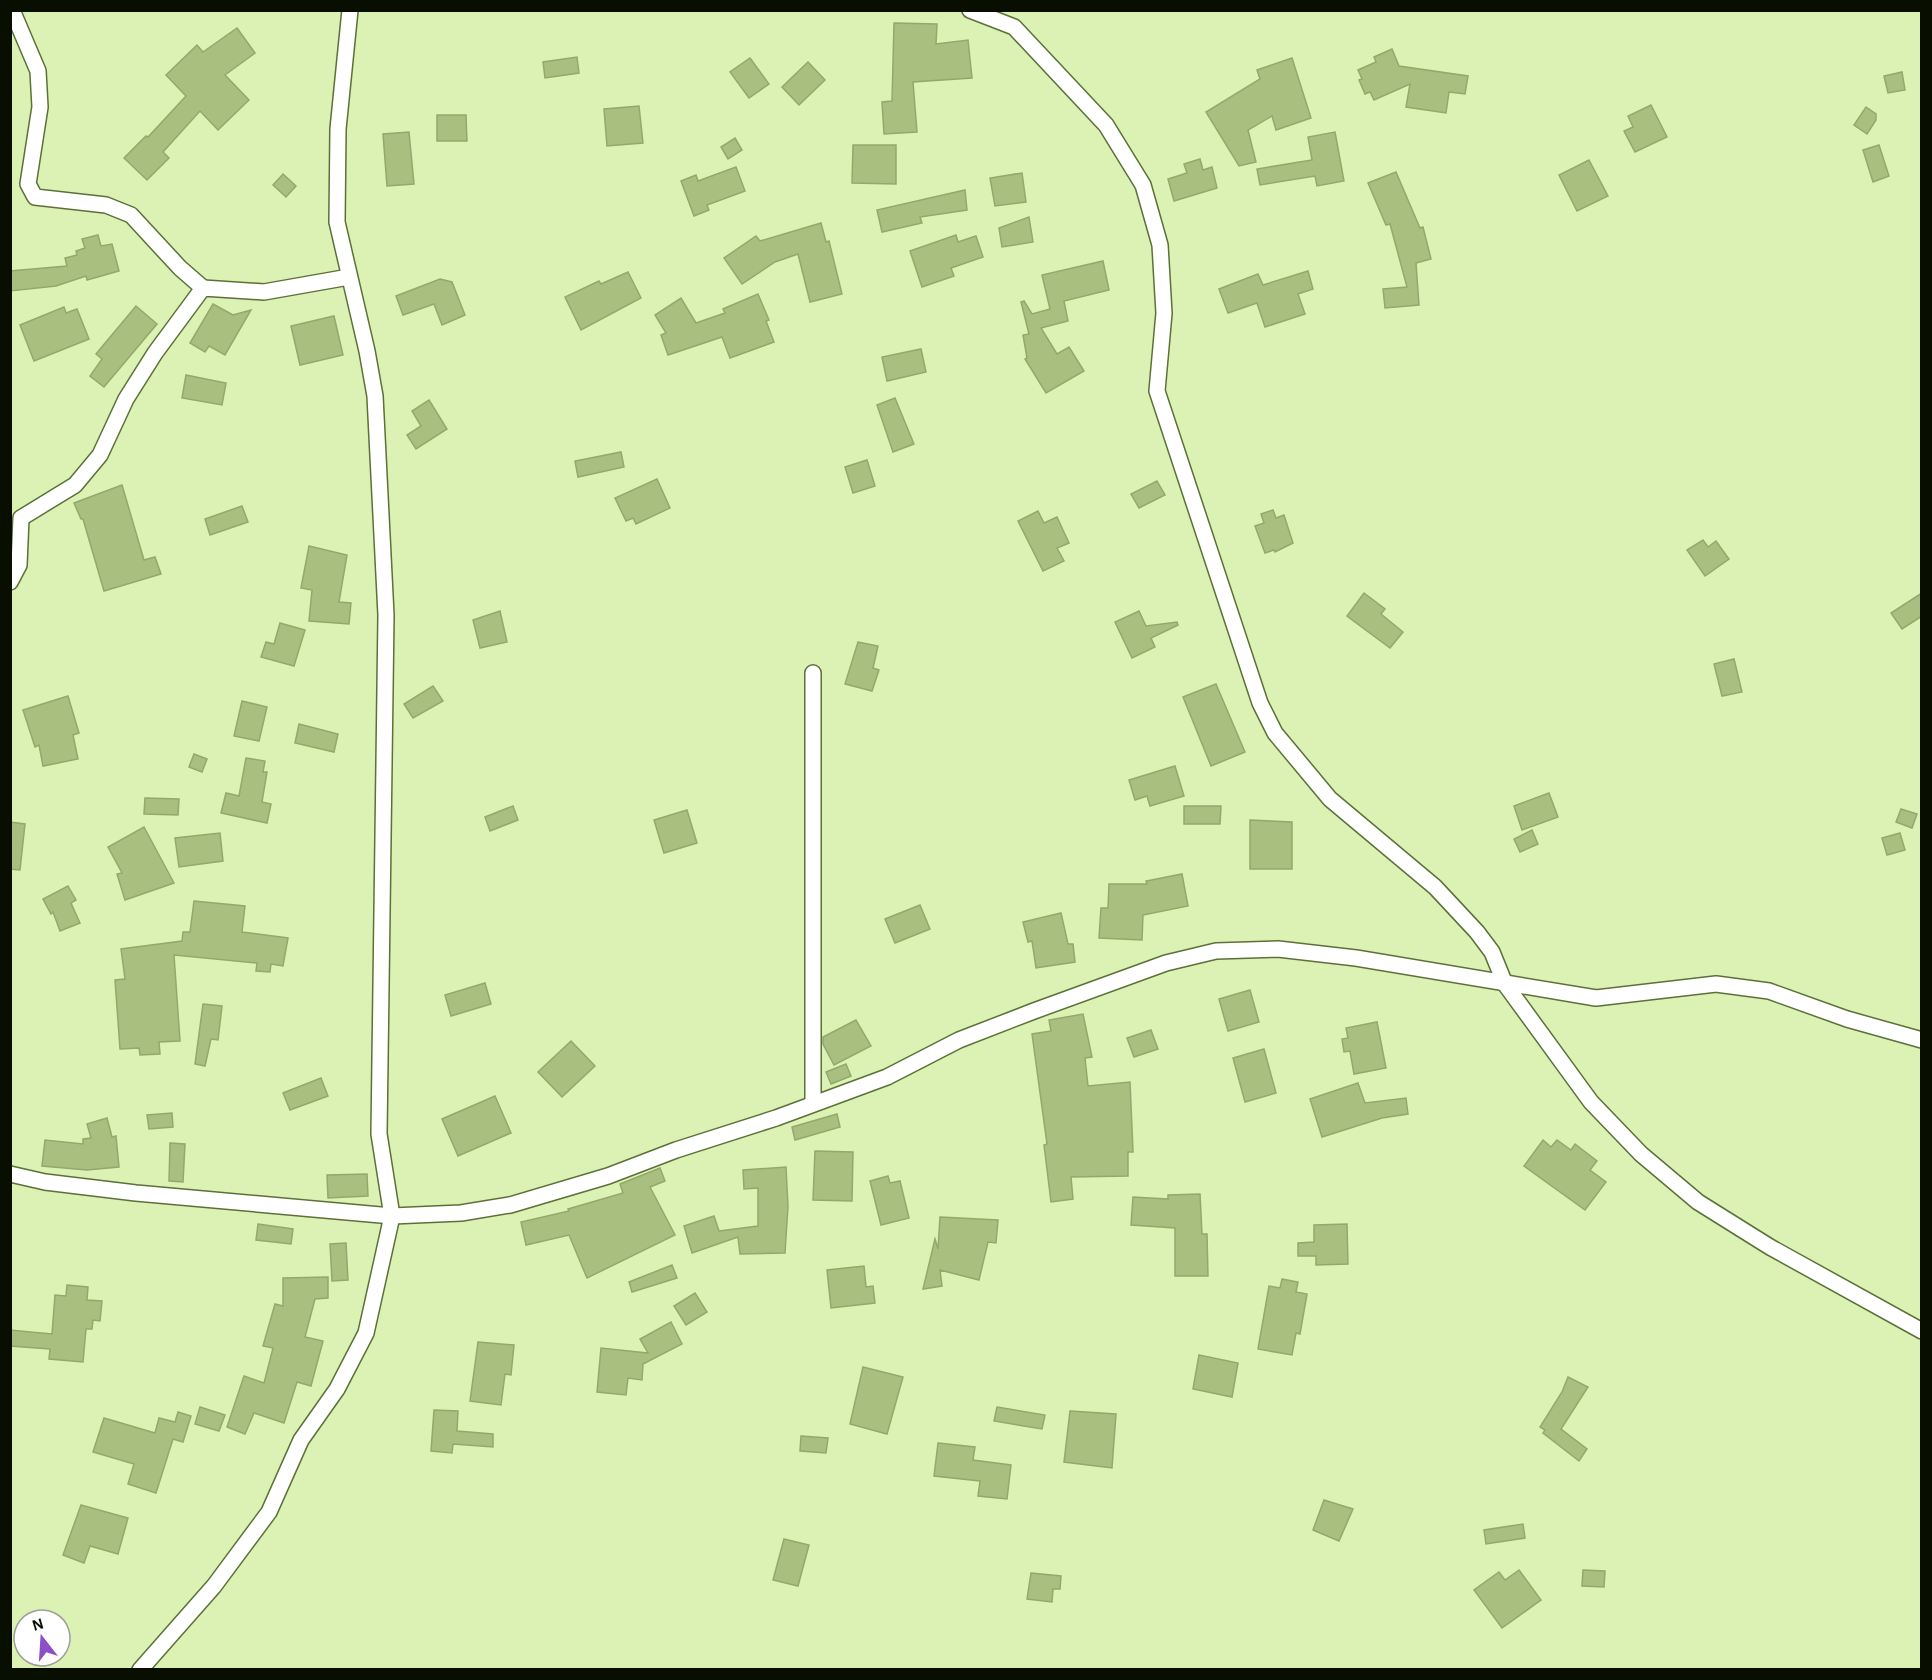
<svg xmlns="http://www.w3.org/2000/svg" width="1932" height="1680" viewBox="0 0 1932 1680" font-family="'Alegreya Sans',sans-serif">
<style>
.building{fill:#a8bf7f;stroke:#93a86d;stroke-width:1.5}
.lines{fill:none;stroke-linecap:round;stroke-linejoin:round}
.minor-casing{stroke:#5d7037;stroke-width:18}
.minor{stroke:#fff;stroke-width:15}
</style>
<rect width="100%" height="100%" fill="#dbf2b4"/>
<g class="building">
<polygon points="894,23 937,24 936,44 968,40 972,78 913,82 917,132 884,134 882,102 892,101"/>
<polygon points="237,28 255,53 225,75 249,100 218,130 200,111 163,152 169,158 147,180 124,158 146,136 148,137 186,96 166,75 197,45 203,52"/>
<polygon points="1392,49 1399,66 1468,76 1465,94 1449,92 1446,113 1406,107 1410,84 1374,100 1370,92 1365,94 1359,80 1362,79 1358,70 1376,62 1374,57"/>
<polygon points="577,57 579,73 545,78 543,62"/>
<polygon points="750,58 769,84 749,98 730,72"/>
<polygon points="1292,58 1311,118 1276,130 1272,116 1248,130 1256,162 1239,166 1206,112 1260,79 1257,70"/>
<polygon points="808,62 825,80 799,105 782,87"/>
<polygon points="1902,72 1905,90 1888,93 1884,76"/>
<polygon points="1651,105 1667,137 1635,152 1624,131 1633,127 1628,116"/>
<polygon points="639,106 643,143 607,146 604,109"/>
<polygon points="1866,107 1876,114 1876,120 1867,134 1854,125"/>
<polygon points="437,115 466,115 467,141 437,141"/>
<polygon points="409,132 414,184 387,186 383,134"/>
<polygon points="1335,132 1344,181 1317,186 1315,176 1260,185 1257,169 1312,160 1308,137"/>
<polygon points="735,138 742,150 728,159 721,147"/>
<polygon points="853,145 896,145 896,184 852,183"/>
<polygon points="1879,145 1889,176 1873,182 1863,150"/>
<polygon points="1200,159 1203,170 1212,167 1217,188 1174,201 1168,179 1187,173 1184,164"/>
<polygon points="1589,160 1608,196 1577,211 1559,175"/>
<polygon points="736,167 745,191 707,205 709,210 694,216 681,181 696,175 698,181"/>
<polygon points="1396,172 1420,228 1423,227 1431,259 1416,263 1419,305 1385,308 1383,289 1407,287 1390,224 1386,225 1368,183"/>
<polygon points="1022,173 1026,202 995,206 990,178"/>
<polygon points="283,174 296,186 286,197 273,185"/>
<polygon points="965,190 967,210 920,217 922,223 882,232 877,210"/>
<polygon points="1029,217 1033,242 1002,247 999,228"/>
<polygon points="821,223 826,242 829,241 842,294 810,302 798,254 775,262 742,284 724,258 756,236 760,241"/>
<polygon points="98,235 101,246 112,244 119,271 87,280 86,276 56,286 10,291 10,271 67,266 65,258 77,255 76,251 85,248 82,239"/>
<polygon points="956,235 958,242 976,236 983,257 951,268 954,276 922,287 910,251"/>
<polygon points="1103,261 1109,290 1064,301 1068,321 1041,328 1057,354 1069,347 1084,371 1046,393 1025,359 1027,358 1023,335 1029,334 1021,302 1024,301 1032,314 1050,309 1042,275"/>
<polygon points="1308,271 1313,289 1298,294 1305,314 1265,327 1257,303 1228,313 1219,289 1258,274 1263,285"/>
<polygon points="628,272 641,298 581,330 565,297 599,281 601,284"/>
<polygon points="440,279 452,282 465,315 442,325 434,304 403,315 396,296"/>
<polygon points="758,294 769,320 766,321 774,342 730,358 722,337 668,355 661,335 666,333 655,315 681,298 696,323 725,313 723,309"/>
<polygon points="213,304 233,315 251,310 225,355 209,346 205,352 190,343"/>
<polygon points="136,306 157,324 104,387 90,376 102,359 96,354"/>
<polygon points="64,307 66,313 77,309 89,339 34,361 20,325"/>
<polygon points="334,316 343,355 300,365 291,326"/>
<polygon points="921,349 926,372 887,381 882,357"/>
<polygon points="186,375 226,383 222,405 182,398"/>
<polygon points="895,398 914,444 893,452 877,405"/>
<polygon points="429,400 447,429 416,449 407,435 421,426 412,411"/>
<polygon points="621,452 624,467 578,477 575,461"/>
<polygon points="867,460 875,486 853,493 845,467"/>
<polygon points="657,479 670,508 636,524 633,518 626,521 615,498"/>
<polygon points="1157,481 1165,495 1139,508 1131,494"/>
<polygon points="122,485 144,560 155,557 161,574 104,591 83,519 81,519 74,503"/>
<polygon points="242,506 248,522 210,535 205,519"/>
<polygon points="1273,510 1276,518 1284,515 1293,543 1275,552 1274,550 1265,553 1255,526 1264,523 1261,514"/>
<polygon points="1038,511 1044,523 1057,517 1069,543 1057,548 1064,561 1043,571 1018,521"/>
<polygon points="1703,540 1708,547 1716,541 1729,559 1705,576 1687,550"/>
<polygon points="309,546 347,555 339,602 351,603 349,624 309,621 312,590 301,588"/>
<polygon points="1364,593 1385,609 1381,614 1403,632 1390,648 1347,616"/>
<polygon points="1922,593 1922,616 1902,629 1891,613"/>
<polygon points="500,611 507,642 480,648 473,620"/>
<polygon points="1139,611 1146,626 1177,622 1178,625 1151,638 1155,647 1132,658 1115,622"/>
<polygon points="280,623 305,630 294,666 261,657 266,642 274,644"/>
<polygon points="858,642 878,646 873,668 879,670 872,691 845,684"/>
<polygon points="1734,659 1742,692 1722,696 1714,664"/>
<polygon points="1216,684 1245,752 1211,766 1183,697"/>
<polygon points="433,686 443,701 413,718 404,704"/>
<polygon points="68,696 79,733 73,735 78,759 43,766 39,745 35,747 23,710"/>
<polygon points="242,701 267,707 259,741 234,736"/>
<polygon points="299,724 338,734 334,752 295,743"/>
<polygon points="194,754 207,759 202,772 189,767"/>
<polygon points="246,758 265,761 263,772 267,772 262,802 271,804 267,823 221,813 226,793 239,796"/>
<polygon points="1175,766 1184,796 1150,806 1147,796 1135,800 1129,780"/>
<polygon points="1549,793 1558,817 1522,830 1514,806"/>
<polygon points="145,798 179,799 178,815 144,814"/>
<polygon points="513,806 518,820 490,831 485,817"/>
<polygon points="1184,806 1221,806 1220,824 1184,824"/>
<polygon points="1901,809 1917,814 1912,828 1896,822"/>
<polygon points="687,810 697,843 664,853 654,820"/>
<polygon points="1250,820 1292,822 1292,869 1250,869"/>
<polygon points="10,822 25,824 20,870 10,869"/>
<polygon points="144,827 174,883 125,900 117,874 122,873 108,847"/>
<polygon points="1532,830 1538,844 1520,852 1514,839"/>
<polygon points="220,833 223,861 179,867 175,838"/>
<polygon points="1900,833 1905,850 1887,855 1882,838"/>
<polygon points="1182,874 1188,906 1143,915 1142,940 1099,938 1101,908 1108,908 1109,884 1147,884 1146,881"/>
<polygon points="68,886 76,900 71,903 80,923 60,931 53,912 51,914 43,899"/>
<polygon points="194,901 245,906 242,932 288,938 283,966 271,964 270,972 256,971 257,963 174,955 180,1041 159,1042 160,1054 140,1055 139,1048 120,1049 115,980 125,979 121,949 182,941 183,932 190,932"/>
<polygon points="920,905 930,929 895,943 885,919"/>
<polygon points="1061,913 1068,944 1073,944 1075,962 1036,968 1032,941 1028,942 1023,922"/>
<polygon points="485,983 491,1004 451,1016 445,995"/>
<polygon points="1250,990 1259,1022 1228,1031 1219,999"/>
<polygon points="203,1004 222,1006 218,1040 211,1039 205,1066 195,1064"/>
<polygon points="1083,1014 1092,1057 1085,1058 1088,1086 1130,1082 1133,1152 1128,1152 1128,1176 1071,1177 1073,1199 1051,1202 1044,1145 1047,1144 1032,1034 1051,1031 1049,1020"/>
<polygon points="856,1020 871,1046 834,1065 823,1044 823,1037"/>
<polygon points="1377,1022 1386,1068 1354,1074 1350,1051 1344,1052 1342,1039 1348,1038 1346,1028"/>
<polygon points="1151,1030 1158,1049 1134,1057 1127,1038"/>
<polygon points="571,1041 595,1066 562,1097 538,1072"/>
<polygon points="1264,1049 1276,1093 1245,1102 1233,1058"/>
<polygon points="846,1064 851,1076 831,1084 826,1072"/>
<polygon points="321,1078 328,1096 290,1110 283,1093"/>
<polygon points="1358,1083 1365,1103 1406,1098 1408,1114 1382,1118 1322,1137 1310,1099"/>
<polygon points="495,1096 511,1133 458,1156 442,1119"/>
<polygon points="172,1113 173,1127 149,1129 147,1115"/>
<polygon points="837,1114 840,1127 795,1140 792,1127"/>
<polygon points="107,1118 112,1137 116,1136 119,1167 87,1170 42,1166 45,1140 83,1144 83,1139 91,1138 87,1124"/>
<polygon points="1543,1140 1551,1147 1557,1140 1571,1150 1575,1144 1597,1161 1590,1170 1606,1182 1585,1210 1524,1166"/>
<polygon points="170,1143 185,1144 183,1182 169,1181"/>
<polygon points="815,1151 853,1152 852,1201 813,1200"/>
<polygon points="786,1167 788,1206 785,1253 740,1254 738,1237 692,1253 684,1226 714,1216 719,1231 758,1226 758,1188 744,1189 743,1170"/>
<polygon points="660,1168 665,1181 650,1187 675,1235 587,1278 569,1235 526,1245 521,1222 569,1211 568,1209 623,1193 620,1184"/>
<polygon points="367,1174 368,1196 328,1198 327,1175"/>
<polygon points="888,1176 890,1183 900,1181 909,1218 881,1225 870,1181"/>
<polygon points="1200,1194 1202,1234 1207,1234 1208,1276 1175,1276 1175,1228 1131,1225 1133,1197 1168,1199 1168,1195"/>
<polygon points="940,1217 998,1220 996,1243 988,1242 979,1280 940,1270 942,1286 923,1289 935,1239 938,1249"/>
<polygon points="258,1224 293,1229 291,1244 256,1240"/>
<polygon points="1347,1224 1348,1264 1316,1265 1316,1256 1298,1256 1298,1243 1314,1242 1314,1225"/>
<polygon points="346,1243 348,1280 332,1281 330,1244"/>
<polygon points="672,1265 677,1278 632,1292 629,1282"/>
<polygon points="864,1266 866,1287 873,1286 875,1303 831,1308 827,1270"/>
<polygon points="328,1277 328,1298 315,1299 305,1337 323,1341 311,1386 297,1382 284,1423 254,1413 245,1434 227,1427 244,1376 264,1383 273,1348 263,1346 275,1304 283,1306 283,1278"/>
<polygon points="1282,1279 1298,1282 1296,1292 1307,1294 1300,1334 1296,1333 1292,1355 1258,1349 1269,1286 1280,1288"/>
<polygon points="67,1285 88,1287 87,1300 102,1301 100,1321 93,1320 92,1329 86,1329 83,1362 49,1359 50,1349 10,1346 10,1330 52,1334 55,1295 66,1296"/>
<polygon points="695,1293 707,1312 686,1325 674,1306"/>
<polygon points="671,1322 682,1344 643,1364 642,1380 628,1378 626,1395 597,1392 601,1348 648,1353 640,1339"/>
<polygon points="478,1342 514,1345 511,1375 505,1374 501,1405 470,1401"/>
<polygon points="1199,1355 1238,1363 1232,1397 1193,1389"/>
<polygon points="863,1367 903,1377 887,1434 850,1424"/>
<polygon points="1568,1377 1588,1387 1561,1429 1587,1449 1579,1461 1543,1433 1545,1430 1540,1427 1562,1392"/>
<polygon points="200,1407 225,1415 219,1431 195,1424"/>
<polygon points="997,1407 1045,1415 1042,1429 994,1421"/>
<polygon points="434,1410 458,1411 457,1431 493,1434 493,1447 453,1444 452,1453 431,1451"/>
<polygon points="1070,1411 1116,1414 1112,1468 1064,1462"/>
<polygon points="178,1412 191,1416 183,1442 173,1439 156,1493 128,1484 134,1464 93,1452 104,1418 155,1433 159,1418 175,1422"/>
<polygon points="801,1436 828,1438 826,1453 800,1451"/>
<polygon points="938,1443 975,1447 973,1460 1011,1465 1007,1499 978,1496 980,1481 934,1476"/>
<polygon points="1324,1500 1353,1509 1339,1541 1313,1530"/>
<polygon points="81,1505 128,1518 118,1554 90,1546 84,1563 63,1555"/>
<polygon points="1523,1524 1525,1538 1486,1544 1484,1530"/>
<polygon points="784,1539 809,1545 798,1586 773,1580"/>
<polygon points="1519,1570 1541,1600 1502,1628 1474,1590 1499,1572 1505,1580"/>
<polygon points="1583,1570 1605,1571 1604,1587 1582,1586"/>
<polygon points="1031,1573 1061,1576 1060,1589 1053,1589 1052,1602 1027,1599"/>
</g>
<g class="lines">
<defs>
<g id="minor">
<polyline points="12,10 38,71 40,107 28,184 35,197 106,205 131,215 180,268 203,288"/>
<polyline points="970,10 1014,27 1106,125 1143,185 1160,245 1164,313 1157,391 1260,703 1275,733 1330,799 1435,887 1477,932 1492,952 1505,984 1591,1102 1641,1154 1698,1202 1770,1247 1922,1331"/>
<polyline points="10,582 19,565 21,518 75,485 100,455 126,399 155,353 203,288 264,292 349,277"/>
<polyline points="813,1103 813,673"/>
<polyline points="10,1174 45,1182 136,1193 392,1216 461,1213 510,1205 608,1176 676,1150 776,1118 887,1077 959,1040 1034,1011 1166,963 1216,951 1278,949 1356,958 1596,998 1716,984 1769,991 1847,1019 1922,1040"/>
<polyline points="140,1670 214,1586 269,1512 301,1440 337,1389 366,1333 392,1216 379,1134 386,615 375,396 367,351 337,222 338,129 350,10"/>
</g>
</defs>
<use href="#minor" class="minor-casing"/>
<use href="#minor" class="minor"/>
</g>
<rect width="1932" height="1680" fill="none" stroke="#090f00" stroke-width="24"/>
<g transform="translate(42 1638) rotate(343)"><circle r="28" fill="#ffffff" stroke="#9d9f99" stroke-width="1.5"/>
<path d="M0-4.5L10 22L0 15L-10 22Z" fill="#8b4fc6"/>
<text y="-9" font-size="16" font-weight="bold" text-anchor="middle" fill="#090f00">N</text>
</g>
</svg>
